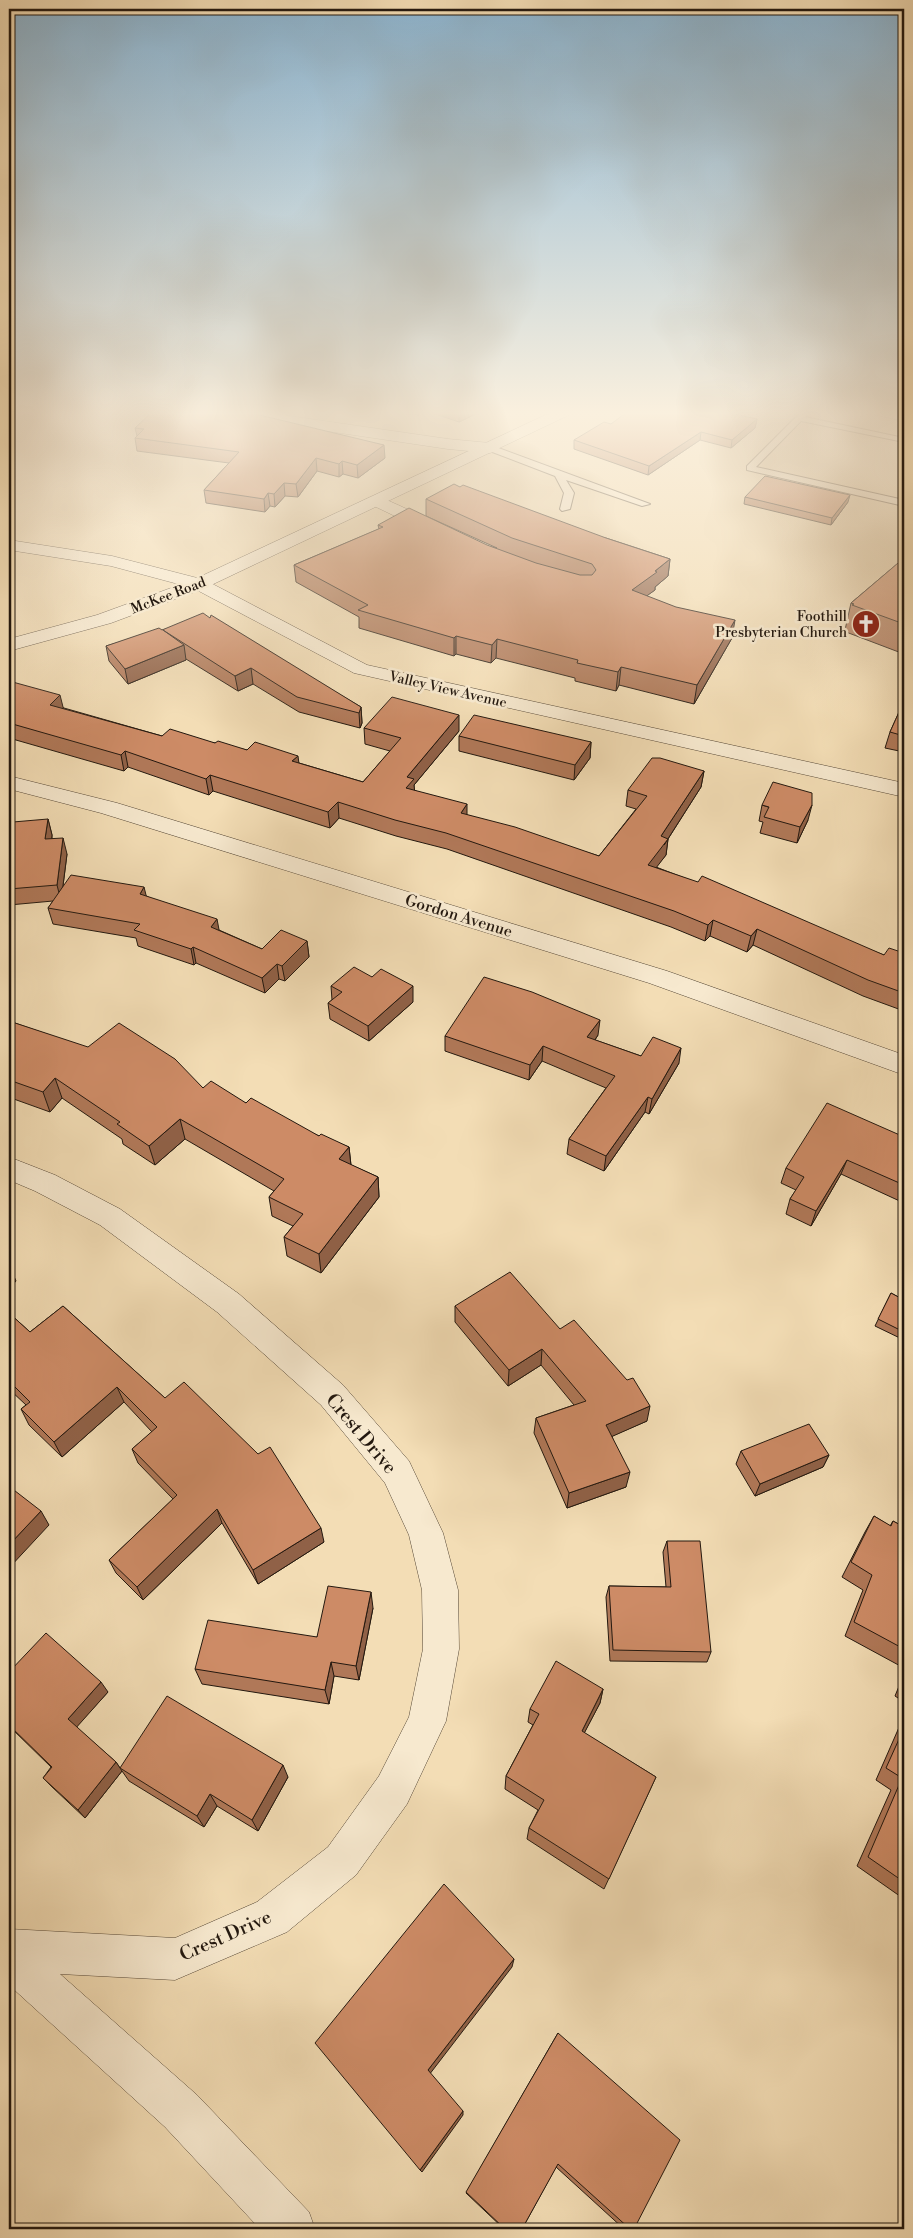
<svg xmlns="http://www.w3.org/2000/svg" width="913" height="2238" viewBox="0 0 913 2238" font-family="'Libre Bodoni',serif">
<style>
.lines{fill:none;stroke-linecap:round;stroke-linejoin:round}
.service-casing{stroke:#574938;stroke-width:2}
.minor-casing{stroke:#574938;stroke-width:1}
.tertiary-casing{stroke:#574938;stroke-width:1}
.service{fill:#f7e9cf;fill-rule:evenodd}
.minor{fill:#f7e9cf;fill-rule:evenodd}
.tertiary{fill:#f7e9cf;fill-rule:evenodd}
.wall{fill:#b07858;stroke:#23180f}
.shaded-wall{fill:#906147;stroke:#23180f}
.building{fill:#cd8b66;stroke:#23180f}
.labels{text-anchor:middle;stroke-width:5;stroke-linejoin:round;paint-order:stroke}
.far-street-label{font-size:14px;fill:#23180f;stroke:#f7e9cf}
.far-poi-label{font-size:14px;fill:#23180f;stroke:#f7e9cf;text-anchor:end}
.street-label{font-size:16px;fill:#23180f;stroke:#f7e9cf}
.near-street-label{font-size:19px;fill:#23180f;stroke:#f7e9cf}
</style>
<rect width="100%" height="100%" fill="#f3ddb5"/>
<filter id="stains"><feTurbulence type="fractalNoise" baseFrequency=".004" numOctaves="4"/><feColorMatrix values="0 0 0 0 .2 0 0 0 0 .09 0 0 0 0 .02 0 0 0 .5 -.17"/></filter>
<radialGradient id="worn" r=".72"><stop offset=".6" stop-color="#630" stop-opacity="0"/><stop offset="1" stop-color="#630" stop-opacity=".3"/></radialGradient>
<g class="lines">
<defs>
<g id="service">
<polygon points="801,412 809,412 805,417 904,438 904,442 801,421 756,467 904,500 904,506 747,470 747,466"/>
<polygon points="487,446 493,446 650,504 642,506 566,480 574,493 570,509 562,511 560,509 564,493 555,476 487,450"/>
</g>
<g id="minor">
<polygon points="225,412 262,412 448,439 490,443 496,445 498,448 496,451 490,453 448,449 233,417 228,415"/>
<polygon points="378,496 440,524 443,528 440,532 428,532 372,505 370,501 372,497"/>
<polygon points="9,540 112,556 205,580 367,665 904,783 904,797 354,673 193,588 111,566 9,550"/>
<polygon points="9,776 117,803 667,971 904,1055 904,1075 649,983 101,813 9,789"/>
<polygon points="9,1157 55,1175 120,1209 239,1294 343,1385 409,1461 443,1533 458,1590 459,1649 446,1721 407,1804 356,1875 287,1932 175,1980 60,1974 197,2095 309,2212 315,2229 260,2229 165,2127 9,1985 9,1929 175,1938 257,1902 328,1847 379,1776 409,1717 423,1649 422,1590 409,1535 385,1483 321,1405 217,1312 100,1225 35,1191 9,1180"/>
</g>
<g id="tertiary">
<polygon points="552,412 572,412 569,415 205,588 111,623 9,651 9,639 97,615 193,580"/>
<polygon points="873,412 904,413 904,421 876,415"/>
</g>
</defs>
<use href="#service" class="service-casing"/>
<use href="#minor" class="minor-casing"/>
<use href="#tertiary" class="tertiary-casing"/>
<use href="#service" class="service"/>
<use href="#minor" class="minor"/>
<use href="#tertiary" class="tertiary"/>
</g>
<g class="wall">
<polygon points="395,412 421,412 419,415"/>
<polygon points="430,412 480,412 459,422"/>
<polygon points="757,419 755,428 731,448 700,440 648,475 574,449 574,440 611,424"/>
<polygon points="135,428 385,458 358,478 343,474 339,477 317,471 298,497 285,496 275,507 270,506 265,512 206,503 204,490 229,463 137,451 135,438 137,436"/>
<polygon points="745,497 848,502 831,525 744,504"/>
<polygon points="426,499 606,538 670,559 668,576 655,587 655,590 646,596 732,638 694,704 619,685 616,691 575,681 575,678 496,658 491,663 456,654 454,656 359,628 359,617 296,582 294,565 379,529 378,525 497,548 426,516"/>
<polygon points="904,558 904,654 846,632 846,630 845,630 851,603"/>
<polygon points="210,618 361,707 362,723 360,728 299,712 253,684 238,691 186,659 186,660 128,684 109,661 106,646 162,630"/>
<polygon points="9,681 64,708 162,736 215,743 247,750 299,763 363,782 390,751 365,744 364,728 459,731 414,785 414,790 467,815 599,856 636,809 626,806 628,790 704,771 701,787 668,839 666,855 656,867 884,955 904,953 904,1011 863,996 753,945 747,952 710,936 705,941 671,927 447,849 396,836 339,818 330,828 213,791 209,795 128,767 124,771 9,738"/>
<polygon points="904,701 904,752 885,748 890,732"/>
<polygon points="459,736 591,742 590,758 574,780 459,751"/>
<polygon points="762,805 808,820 797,843 760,833 763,822 759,821"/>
<polygon points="48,819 52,835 52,839 67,854 63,886 146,896 219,930 262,949 307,941 309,957 285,981 279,979 265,993 196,963 194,965 138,946 136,938 53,924 48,908 53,901 9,905 9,845"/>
<polygon points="372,977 413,1002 369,1041 330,1019 328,1003 332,1000 331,986"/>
<polygon points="9,1021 246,1103 319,1136 349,1147 351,1165 378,1177 379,1197 321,1273 287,1256 284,1237 293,1226 272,1216 269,1197 274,1191 185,1139 155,1165 123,1144 122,1139 62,1098 50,1112 11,1098 9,1101"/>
<polygon points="598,1035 595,1040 641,1056 679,1063 649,1114 645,1112 604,1171 567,1154 569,1139 606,1088 542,1061 529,1080 445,1051 445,1036"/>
<polygon points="904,1133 904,1203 841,1174 811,1226 786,1214 790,1199 796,1190 781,1183 786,1168 902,1136"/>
<polygon points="891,1293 904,1300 904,1340 875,1326"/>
<polygon points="63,1306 324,1542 258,1584 222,1523 143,1600 116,1573 109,1560 173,1499 138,1463 132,1449 152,1432 124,1402 62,1457 29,1425 21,1409 26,1405 9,1389 9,1313 30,1332"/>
<polygon points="455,1306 560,1329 647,1421 612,1436 626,1487 567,1508 534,1433 536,1418 574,1405 541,1365 508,1386 455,1322"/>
<polygon points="741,1451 829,1455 823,1467 755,1496 736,1464"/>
<polygon points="874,1516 890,1526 893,1521 904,1527 904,1668 845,1636 863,1590 842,1577 865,1532"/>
<polygon points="667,1541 711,1652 707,1662 610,1661 606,1597 609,1586 666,1587 663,1552"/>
<polygon points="373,1608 359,1680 334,1676 329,1704 202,1684 195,1669 317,1637"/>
<polygon points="9,1672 108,1692 76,1727 116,1762 120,1768 288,1777 258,1831 217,1806 204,1827 129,1781 122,1771 85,1818 51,1786 43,1778 51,1767 9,1726"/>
<polygon points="904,1674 904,1702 895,1696"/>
<polygon points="603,1689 600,1703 584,1733 656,1777 604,1889 527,1839 529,1828 538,1810 505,1789 506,1776 533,1725 528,1722 530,1709"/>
<polygon points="904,1716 904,1899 857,1866 891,1790 876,1780"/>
<polygon points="558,2033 634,2229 624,2229 556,2167 522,2229 504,2229 466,2193"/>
</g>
<g class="shaded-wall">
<polygon points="459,412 480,412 459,422"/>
<polygon points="757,419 755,428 731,448 732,440"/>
<polygon points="701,432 700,440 648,475 649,466"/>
<polygon points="384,445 385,458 358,478 357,465"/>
<polygon points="316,458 317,471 298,497 296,484"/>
<polygon points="342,461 343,474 339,477 339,464"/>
<polygon points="284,483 285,496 275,507 274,494"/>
<polygon points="268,493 270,506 265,512 264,499"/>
<polygon points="850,495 848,502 831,525 832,518"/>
<polygon points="670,559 668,576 655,587 655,590 630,608 632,590"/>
<polygon points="735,620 732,638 694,704 697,685"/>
<polygon points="456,636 456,654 454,656 454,638"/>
<polygon points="497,639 496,658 491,663 492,645"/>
<polygon points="184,645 186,660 128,684 125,669"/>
<polygon points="621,667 619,685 616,691 618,672"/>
<polygon points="251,668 253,684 238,691 235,676"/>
<polygon points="60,695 64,711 50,705"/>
<polygon points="361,707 362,723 360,728 359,713"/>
<polygon points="459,715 459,731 414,785 415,795 406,788 407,777"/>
<polygon points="591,742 590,758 574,780 575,765"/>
<polygon points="125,751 128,767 124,771 121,755"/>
<polygon points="298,756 300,772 292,761"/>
<polygon points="704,771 701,787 664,845 668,839 666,855 646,881 648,865 661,836"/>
<polygon points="210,775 213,791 209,795 206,779"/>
<polygon points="338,802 339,818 330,828 328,812"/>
<polygon points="467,804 467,820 461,813"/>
<polygon points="812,805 808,820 797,843 800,827"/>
<polygon points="48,819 52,835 50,855 45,839"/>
<polygon points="63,838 67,854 61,901 57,885"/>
<polygon points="144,887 148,903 140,894"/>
<polygon points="217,919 220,935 211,927"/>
<polygon points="713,920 710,936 705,941 708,925"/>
<polygon points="757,929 753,945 747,952 751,936"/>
<polygon points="307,941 309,957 285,981 282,966"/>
<polygon points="193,947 196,963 194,965 191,949"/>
<polygon points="277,964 279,979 265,993 262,978"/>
<polygon points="413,986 413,1002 369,1041 368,1026"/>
<polygon points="600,1020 598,1035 586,1053 587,1037"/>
<polygon points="543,1046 542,1061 529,1080 530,1065"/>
<polygon points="681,1048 679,1063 649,1114 652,1099"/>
<polygon points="55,1078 62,1098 50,1112 43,1092"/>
<polygon points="9,1092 11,1098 9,1101"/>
<polygon points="648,1097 645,1112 604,1171 606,1156"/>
<polygon points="180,1119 185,1139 155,1165 149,1146"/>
<polygon points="349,1147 351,1166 339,1159"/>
<polygon points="847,1160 841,1174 811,1226 816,1211"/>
<polygon points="378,1177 379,1197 321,1273 319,1254"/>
<polygon points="9,1257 12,1265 10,1267 16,1281 9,1289"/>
<polygon points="542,1349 541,1365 508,1386 509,1370"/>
<polygon points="117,1387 124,1402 62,1457 54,1442"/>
<polygon points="650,1406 647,1421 604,1440 606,1425"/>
<polygon points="829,1455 823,1467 755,1496 760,1484"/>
<polygon points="630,1472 626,1487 567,1508 569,1493"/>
<polygon points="217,1509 222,1523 143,1600 137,1587"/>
<polygon points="41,1511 49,1525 9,1568 9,1545"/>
<polygon points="321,1528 324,1542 258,1584 253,1570"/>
<polygon points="371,1592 373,1608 359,1680 356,1666"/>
<polygon points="9,1594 13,1601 9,1605"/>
<polygon points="331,1662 334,1676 329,1704 325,1690"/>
<polygon points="101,1682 108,1692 75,1729 68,1719"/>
<polygon points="603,1689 600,1703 578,1745 582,1731"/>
<polygon points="116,1762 122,1771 85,1818 78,1810"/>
<polygon points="283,1765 288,1777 258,1831 252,1820"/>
<polygon points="210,1794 217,1806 204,1827 197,1816"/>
<polygon points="514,1959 512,1967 429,2075 428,2070"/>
<polygon points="463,2111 463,2115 422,2172 420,2170"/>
</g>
<g class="building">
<polygon points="152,412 247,412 384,445 357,465 342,461 339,464 316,458 296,484 284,483 274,494 268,493 264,499 204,490 239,452 135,438 144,429 135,428"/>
<polygon points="627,412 726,412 757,419 732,440 701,432 649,466 574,440 604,422 611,424"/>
<polygon points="765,476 850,495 832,518 745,497"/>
<polygon points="454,484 460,487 463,485 606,538 670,559 655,571 657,572 632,590 676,607 735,620 697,685 621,667 618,672 577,663 578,660 497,639 492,645 456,636 454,638 358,610 368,605 294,565 383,527 378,525 409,508 487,545 536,563 580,575 592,575 596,570 592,564 512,538 426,499"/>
<polygon points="904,558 904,624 852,605 854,604 851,603"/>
<polygon points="203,613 210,618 211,615 361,707 359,713 297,697 251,668 235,676 163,630 184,645 125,669 106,646 159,628 162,630"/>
<polygon points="9,681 60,695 50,705 162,736 170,729 215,743 218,741 247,750 255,742 298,756 292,761 363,782 401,738 364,728 392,697 459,715 407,777 414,779 406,788 467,804 461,813 515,827 599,856 647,796 628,790 652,758 660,758 704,771 661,836 668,839 648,865 698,882 702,876 884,955 889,948 904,953 904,993 868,980 757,929 751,936 713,920 708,925 674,911 446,833 395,820 338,802 328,812 210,775 206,779 125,751 121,755 9,723"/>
<polygon points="904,701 904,736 890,732"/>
<polygon points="474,715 591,742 575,765 459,736"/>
<polygon points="773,782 812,793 812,805 800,827 764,817 769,807 762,805"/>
<polygon points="48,819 45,839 63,838 57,885 9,889 9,845 13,822"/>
<polygon points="71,875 144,887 140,894 217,919 211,927 262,949 281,930 307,941 282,966 277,964 262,978 193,947 191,949 134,930 140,924 48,908"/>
<polygon points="354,967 372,977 381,969 413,986 368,1026 328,1003 342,992 331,986"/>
<polygon points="484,977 532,992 600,1020 587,1037 641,1056 653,1037 681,1048 652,1099 648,1097 606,1156 569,1139 615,1076 543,1046 530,1065 445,1036"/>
<polygon points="9,1021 88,1047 119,1023 175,1059 203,1088 211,1081 246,1103 251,1098 319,1136 321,1134 349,1147 339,1159 378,1177 319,1254 284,1237 303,1214 269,1197 284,1179 180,1119 149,1146 117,1124 120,1122 55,1078 43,1092 9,1080"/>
<polygon points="827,1103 902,1136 903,1132 904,1133 904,1185 847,1160 816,1211 790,1199 804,1177 786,1168"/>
<polygon points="510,1272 560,1329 574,1320 627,1380 633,1378 650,1406 606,1425 630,1472 569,1493 536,1418 586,1401 542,1349 509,1370 455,1306"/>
<polygon points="891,1293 904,1300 904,1332 878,1319"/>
<polygon points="63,1306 165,1398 184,1382 258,1454 270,1447 321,1528 253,1570 217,1509 137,1587 109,1560 177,1495 132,1449 157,1427 117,1387 54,1442 21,1409 30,1402 9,1381 9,1313 30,1332"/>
<polygon points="809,1424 829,1455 760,1484 741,1451"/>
<polygon points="10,1487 41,1511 9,1545 9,1488"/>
<polygon points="874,1516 891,1526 893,1521 904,1527 904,1649 854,1622 872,1575 851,1562"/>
<polygon points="667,1541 700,1541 711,1652 613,1650 609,1586 671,1587"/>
<polygon points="328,1586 371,1592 356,1666 331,1662 325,1690 195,1669 208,1620 317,1637"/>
<polygon points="46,1633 101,1682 68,1719 116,1762 78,1810 43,1778 52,1767 9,1725 9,1672"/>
<polygon points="556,1661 603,1689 582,1731 656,1777 609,1879 529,1828 544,1800 506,1776 539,1714 530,1709"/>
<polygon points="167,1696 283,1765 252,1820 210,1794 197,1816 120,1768"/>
<polygon points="904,1728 904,1882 868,1857 902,1778 886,1768"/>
<polygon points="444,1884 514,1959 428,2070 463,2111 420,2170 315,2043"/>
<polygon points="558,2033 680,2140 634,2229 630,2229 558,2164 522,2229 505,2229 466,2192"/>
</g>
<linearGradient id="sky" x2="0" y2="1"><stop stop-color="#8bb6d4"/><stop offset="0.57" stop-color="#faf0de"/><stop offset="1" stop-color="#faf0de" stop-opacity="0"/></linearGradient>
<rect width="913" height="725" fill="url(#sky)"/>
<defs>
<symbol id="church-disc" viewBox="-11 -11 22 22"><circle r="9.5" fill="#8f2418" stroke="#f7e9cf"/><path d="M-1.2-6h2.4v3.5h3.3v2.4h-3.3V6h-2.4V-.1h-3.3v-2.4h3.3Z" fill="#fff"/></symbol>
</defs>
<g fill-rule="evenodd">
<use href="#church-disc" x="850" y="608" width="32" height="32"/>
</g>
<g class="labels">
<g class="far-street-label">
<text transform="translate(168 595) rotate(-21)" y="5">McKee Road</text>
<text transform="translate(448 689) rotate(13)" y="5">Valley View Avenue</text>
</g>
<g class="far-poi-label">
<text x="847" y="621">Foothill<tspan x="847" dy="16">Presbyterian Church</tspan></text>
</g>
<g class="street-label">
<text transform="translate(459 915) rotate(17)" y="6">Gordon Avenue</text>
</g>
<g class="near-street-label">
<text transform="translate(362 1433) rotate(50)" y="7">Crest Drive</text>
<text transform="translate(225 1935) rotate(-24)" y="7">Crest Drive</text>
</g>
</g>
<rect width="913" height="2238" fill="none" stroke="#f3ddb5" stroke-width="30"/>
<rect x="10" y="10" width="893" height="2218" fill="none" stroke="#23180f" stroke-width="2.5"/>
<rect x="15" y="15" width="883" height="2208" fill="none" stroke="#23180f"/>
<rect width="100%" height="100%" filter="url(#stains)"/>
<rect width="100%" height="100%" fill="url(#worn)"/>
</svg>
